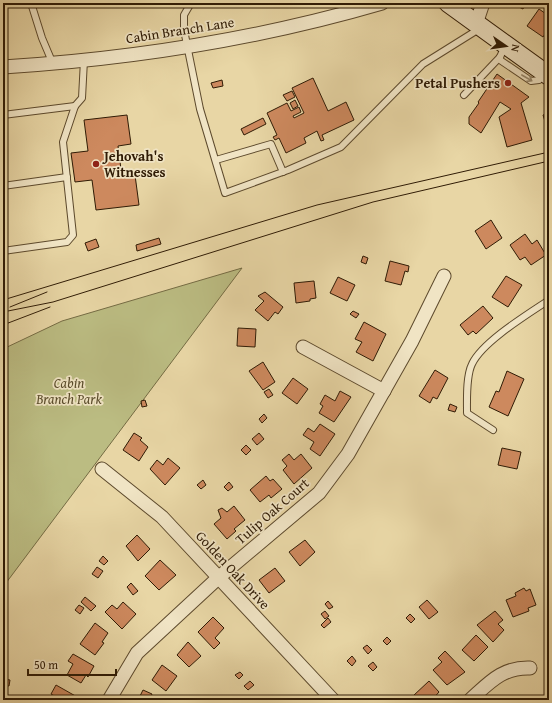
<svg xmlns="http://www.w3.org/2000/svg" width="552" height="703" viewBox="0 0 552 703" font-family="'Gentium Book Plus',serif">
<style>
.green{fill:#bbbc82;stroke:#756c44}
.building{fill:#cd895e;stroke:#2f1b05}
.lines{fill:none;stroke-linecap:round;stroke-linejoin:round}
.lane-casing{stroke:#5d4a2d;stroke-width:8}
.street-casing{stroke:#5d4a2d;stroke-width:15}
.secondary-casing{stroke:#2f1b05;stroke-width:20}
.lane{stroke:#f0e4c4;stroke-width:6}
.street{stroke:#f0e4c4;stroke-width:13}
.secondary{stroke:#f0e4c4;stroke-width:18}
.tram{stroke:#2f1b05;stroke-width:1}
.oneway{stroke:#998a6e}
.poi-dot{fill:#8f2418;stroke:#f0e4c4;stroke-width:1.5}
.labels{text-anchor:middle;stroke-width:3.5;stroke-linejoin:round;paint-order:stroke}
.street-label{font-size:14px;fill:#2f1b05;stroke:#f0e4c4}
.poi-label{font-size:14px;font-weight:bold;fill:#2f1b05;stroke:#f0e4c4;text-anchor:end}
.park-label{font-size:14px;font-style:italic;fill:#594b2a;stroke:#f0e4c4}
</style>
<rect width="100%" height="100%" fill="#e8d6a5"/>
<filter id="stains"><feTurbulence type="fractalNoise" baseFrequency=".005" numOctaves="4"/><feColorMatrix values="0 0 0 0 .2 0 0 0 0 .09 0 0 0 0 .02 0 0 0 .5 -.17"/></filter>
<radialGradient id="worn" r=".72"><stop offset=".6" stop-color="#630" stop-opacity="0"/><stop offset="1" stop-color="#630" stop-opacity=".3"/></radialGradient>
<polygon class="green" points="242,268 3,587 3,349 62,321"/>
<g class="building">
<polygon points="511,3 526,3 523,9"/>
<polygon points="539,9 549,16 549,28 543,37 527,26"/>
<polygon points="497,74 529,97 521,103 532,140 507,147 499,117 511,109 500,102 481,133 469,124 469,117 479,103 478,102"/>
<polygon points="313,78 328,111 346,102 354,120 322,135 324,140 321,141 317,131 304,138 306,143 286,153 279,138 275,140 273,137 277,135 267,113 287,103 291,111 299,107 301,112 293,116 294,118 304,113 292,88"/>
<polygon points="222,80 223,86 213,88 211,83"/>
<polygon points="292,91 295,97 287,101 283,95"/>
<polygon points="295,100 298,106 293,109 290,103"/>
<polygon points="549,113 549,124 546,125 543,115"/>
<polygon points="127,115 131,144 118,146 122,177 135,175 139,205 96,210 92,180 75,182 71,153 88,151 84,120"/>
<polygon points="263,118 266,124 244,135 241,129"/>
<polygon points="491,220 502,238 486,249 475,231"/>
<polygon points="525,234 532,244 537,240 546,255 531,265 525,257 520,260 510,245"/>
<polygon points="159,238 161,244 137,251 136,245"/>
<polygon points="96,239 99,247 88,251 85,243"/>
<polygon points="363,256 368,258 366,264 361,262"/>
<polygon points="390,261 409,266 408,272 405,271 401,285 385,281"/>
<polygon points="506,276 522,285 508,307 492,297"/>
<polygon points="338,277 355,285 347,301 330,293"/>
<polygon points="314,281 316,298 310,299 310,301 296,303 294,283"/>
<polygon points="265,292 283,307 278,314 275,312 268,321 255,310 264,301 258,296"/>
<polygon points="483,306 493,318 476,334 473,331 468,335 460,325"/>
<polygon points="353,311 359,314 356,318 350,314"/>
<polygon points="364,322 386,334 373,361 356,352 362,342 355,339"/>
<polygon points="238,328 256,329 255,347 237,346"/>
<polygon points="263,362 275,382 263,390 249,371"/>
<polygon points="435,370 448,378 437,399 433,397 430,403 419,396"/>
<polygon points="507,371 524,379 508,416 489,407 496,391 499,392"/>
<polygon points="293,378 308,389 297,404 282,393"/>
<polygon points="269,389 273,395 268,398 264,392"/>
<polygon points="340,391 351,397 334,422 319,413 323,406 320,404 325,395 335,401"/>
<polygon points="145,400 147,406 142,407 141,401"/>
<polygon points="450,404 457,407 455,412 448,410"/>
<polygon points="264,414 267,418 262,423 259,419"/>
<polygon points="320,424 335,434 320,456 310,449 314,442 303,435 308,428 314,432"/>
<polygon points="134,433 142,438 140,440 148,447 139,461 123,450"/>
<polygon points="259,433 264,439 257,445 252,439"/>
<polygon points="246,445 251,450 246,455 241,450"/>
<polygon points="502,448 521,452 517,469 498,465"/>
<polygon points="289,454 294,460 301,454 312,468 294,484 283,470 287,466 282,460"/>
<polygon points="168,458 180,468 165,485 150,469 157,460 163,465"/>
<polygon points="266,476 270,481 273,479 282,489 271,498 269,495 260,502 250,490"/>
<polygon points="203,480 206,485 201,489 197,485"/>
<polygon points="229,482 233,487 228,491 224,487"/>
<polygon points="234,506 245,520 234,529 236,531 227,539 214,524 221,518 218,510 222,508 227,512"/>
<polygon points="137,535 150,549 138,561 126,546"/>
<polygon points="305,540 315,552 300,566 289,552"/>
<polygon points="103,556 108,561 104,565 99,561"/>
<polygon points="160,560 176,575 159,590 145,576"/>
<polygon points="97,567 103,571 98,578 92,574"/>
<polygon points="275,568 285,581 269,593 259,580"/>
<polygon points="131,583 138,591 133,595 127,587"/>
<polygon points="524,588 526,591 530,589 536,605 528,608 529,611 513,617 506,600 516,596 515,593"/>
<polygon points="85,597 96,606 91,611 81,602"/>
<polygon points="427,600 438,612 429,619 419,607"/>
<polygon points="328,601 333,607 329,609 325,604"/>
<polygon points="123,602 136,614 122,629 105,612 112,605 117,609"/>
<polygon points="79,605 84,608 80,614 75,610"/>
<polygon points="325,611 329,616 325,619 321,614"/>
<polygon points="495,611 503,620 498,624 504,630 493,642 477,625"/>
<polygon points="410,614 415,619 411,623 406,618"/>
<polygon points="213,617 224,628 215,638 220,643 214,649 198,632"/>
<polygon points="328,618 331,622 324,628 321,625"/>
<polygon points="95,623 108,633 102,642 104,643 95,655 80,644"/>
<polygon points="476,635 488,647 474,661 462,650"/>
<polygon points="387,637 391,641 387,645 383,641"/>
<polygon points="188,642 201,656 189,667 177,655"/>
<polygon points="367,645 372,650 368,654 363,648"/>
<polygon points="445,651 465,672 447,685 433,670 442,662 438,658"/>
<polygon points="73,654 94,666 88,677 86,675 81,683 67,675 73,664 68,661"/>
<polygon points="352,656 356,661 352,666 347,661"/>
<polygon points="373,662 377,667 373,671 368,666"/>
<polygon points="162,665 177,676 166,691 152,680"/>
<polygon points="240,672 243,675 239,679 235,675"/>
<polygon points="4,679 10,680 9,686 3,685"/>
<polygon points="250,681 254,685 248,690 244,686"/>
<polygon points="429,681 439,692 432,700 417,700 413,696"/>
<polygon points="56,685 79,698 78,700 57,700 58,698 51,694"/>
<polygon points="143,690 152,694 150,699 151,700 138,700"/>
</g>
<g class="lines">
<defs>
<g id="lane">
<polyline points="31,3 42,38 53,64"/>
<polyline points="191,3 184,15 184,30 200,109 225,193 288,170 341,147 423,64 479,29"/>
<polyline points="505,46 500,57 500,60 531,81 539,80 543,74"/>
<polyline points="464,95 500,57"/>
<polyline points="3,115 75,106"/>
<polyline points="216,160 271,144 283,172"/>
<polyline points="3,186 67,177"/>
<polyline points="3,251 67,242 73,235 63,142 75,106 82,98 84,60"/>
<path d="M493 430 467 413C467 399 466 376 472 364 482 342 528 314 549 300"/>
</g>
<g id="street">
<polyline points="476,24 483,3"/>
<path d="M3 67C131 59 259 39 382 3"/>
<polyline points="303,347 384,391"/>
<polyline points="102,469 162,517 333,700"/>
<polyline points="109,700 137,653 218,578 319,493 348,454 412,341 444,276"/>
<path d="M470 700C489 683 502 667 530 668"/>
</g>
<polyline id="secondary" points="448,3 549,76"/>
</defs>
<use href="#lane" class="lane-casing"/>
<use href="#street" class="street-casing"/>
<use href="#secondary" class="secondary-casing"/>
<use href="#lane" class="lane"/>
<use href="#street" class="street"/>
<use href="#secondary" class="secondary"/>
<g class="tram">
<polyline points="3,300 317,205 549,152"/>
<polyline points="10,307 47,292"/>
<polyline points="3,312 53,302 373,202 549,161"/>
<polyline points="3,325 50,307"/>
</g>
</g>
<defs><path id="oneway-shaft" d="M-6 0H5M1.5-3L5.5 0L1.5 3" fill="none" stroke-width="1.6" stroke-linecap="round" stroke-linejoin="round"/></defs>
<use class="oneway" href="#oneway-shaft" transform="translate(527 78) rotate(30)"/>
<g class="poi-dot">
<circle cx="508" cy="83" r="4"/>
<circle cx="96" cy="164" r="4"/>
</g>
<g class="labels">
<g class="street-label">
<text transform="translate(180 30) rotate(-9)" y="5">Cabin Branch Lane</text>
<text transform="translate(272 511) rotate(-41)" y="5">Tulip Oak Court</text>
<text transform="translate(233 570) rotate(47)" y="5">Golden Oak Drive</text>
</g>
<g class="poi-label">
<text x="500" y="88">Petal Pushers</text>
<text x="104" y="161" text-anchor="start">Jehovah's<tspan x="104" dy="16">Witnesses</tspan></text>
</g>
<g class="park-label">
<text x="69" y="388">Cabin<tspan x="69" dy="16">Branch Park</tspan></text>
</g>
</g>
<rect width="552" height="703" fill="none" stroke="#e8d6a5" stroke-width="16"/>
<rect x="4" y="4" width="544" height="695" fill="none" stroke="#2f1b05" stroke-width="2"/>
<rect x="8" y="8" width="536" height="687" fill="none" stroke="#2f1b05"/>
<g transform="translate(506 46) rotate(103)" stroke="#f0e4c4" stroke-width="3" paint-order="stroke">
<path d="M0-3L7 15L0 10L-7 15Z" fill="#2f1b05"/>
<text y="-6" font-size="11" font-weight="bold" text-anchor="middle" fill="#2f1b05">N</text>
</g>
<path d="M28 669v6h88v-6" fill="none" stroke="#2f1b05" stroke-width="2"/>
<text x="34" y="669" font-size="12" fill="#2f1b05" stroke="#f0e4c4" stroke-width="3" paint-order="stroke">50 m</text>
<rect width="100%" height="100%" filter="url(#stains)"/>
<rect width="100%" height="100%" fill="url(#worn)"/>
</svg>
